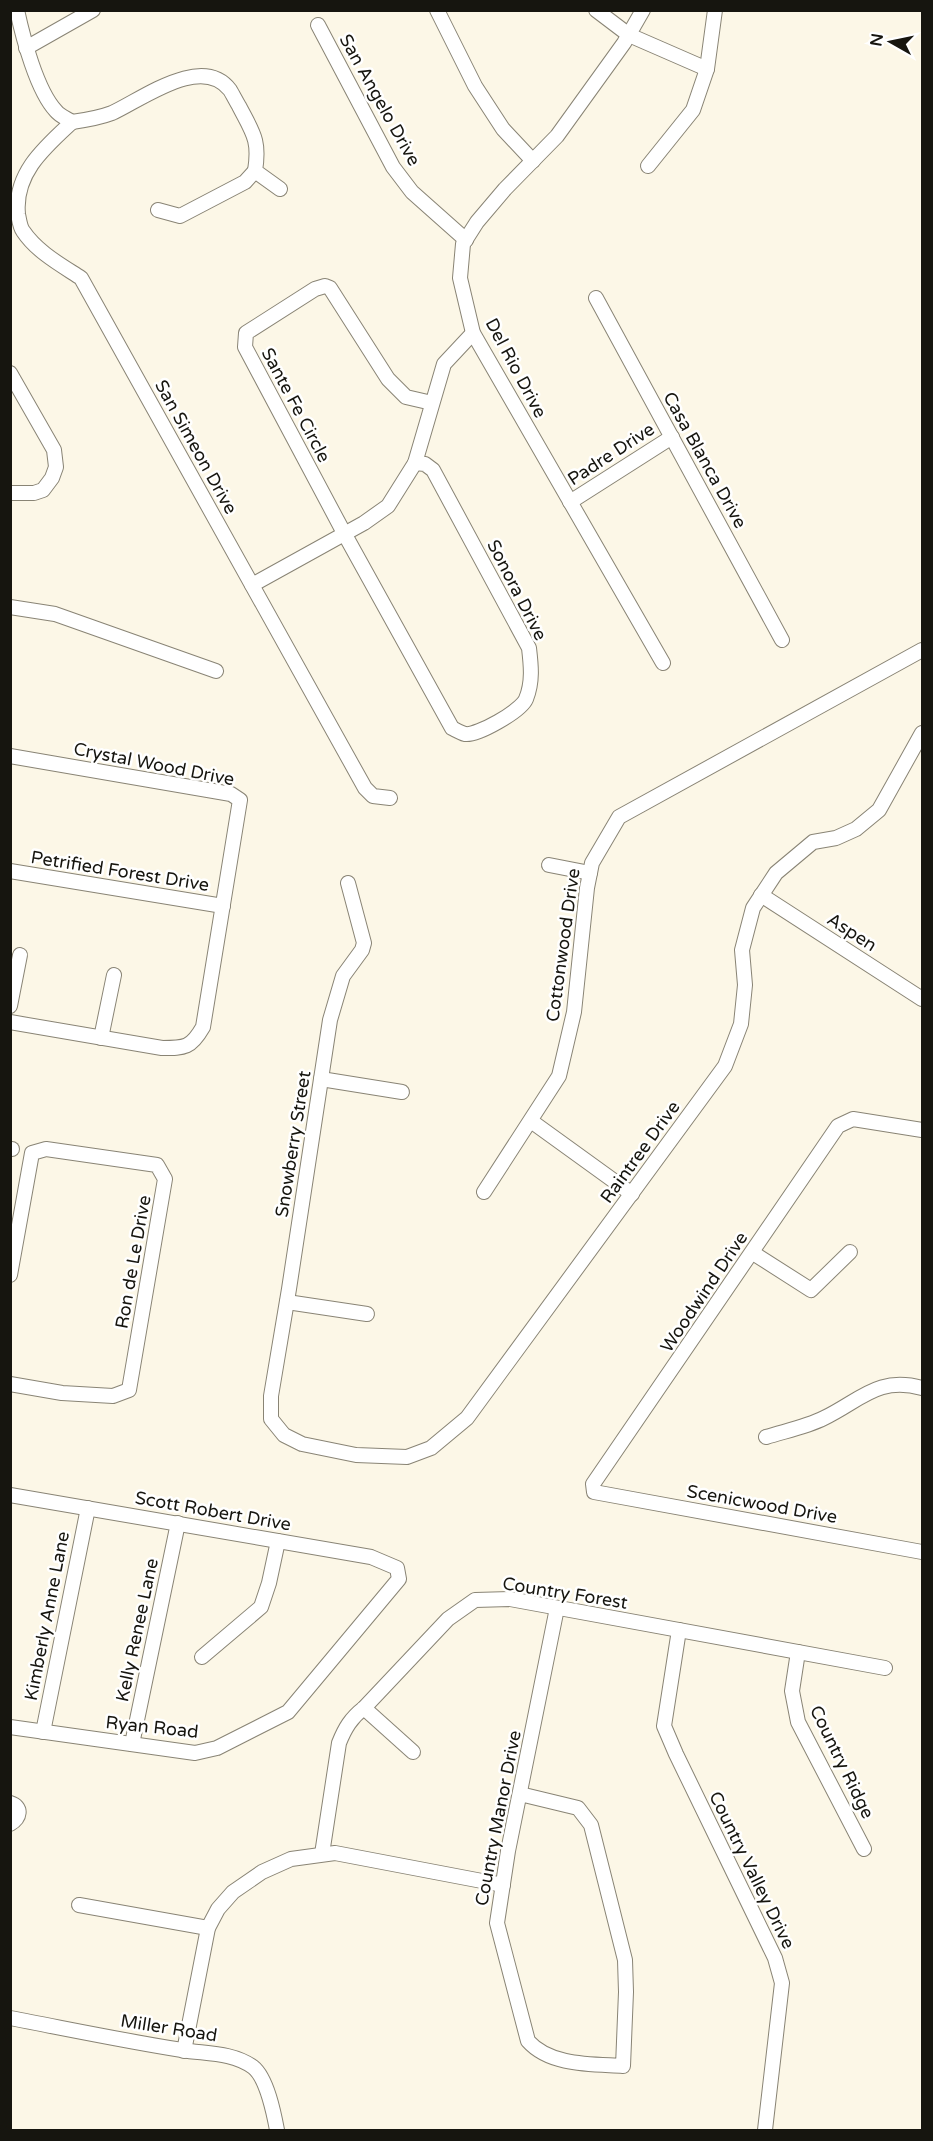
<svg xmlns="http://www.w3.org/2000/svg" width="933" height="2141" viewBox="0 0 933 2141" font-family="'Varela Round',sans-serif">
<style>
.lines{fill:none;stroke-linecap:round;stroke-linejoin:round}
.minor-casing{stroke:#898475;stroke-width:16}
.minor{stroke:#fff;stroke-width:14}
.labels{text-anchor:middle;stroke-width:5;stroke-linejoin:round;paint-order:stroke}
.street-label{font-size:18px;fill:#16150f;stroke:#fff}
</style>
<rect width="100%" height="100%" fill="#fcf7e7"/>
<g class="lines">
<defs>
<g id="minor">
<path d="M17 10C23 38 37 91 56 111 60 116 66 118 72 122"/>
<polyline points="437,10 475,86 503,129 533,161"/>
<polyline points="596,10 629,35 707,69"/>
<polyline points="643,10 624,43 557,136 505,189 477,222 463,244 460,278 473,333 663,663"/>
<polyline points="318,25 393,167 412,192 466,240"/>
<polyline points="26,48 93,10"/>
<path d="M72 122C45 147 14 173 18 214 19 219 20 227 23 231 37 252 61 265 81 278L365 788 373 796 390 798"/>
<path d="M72 122C86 120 99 118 112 113 141 100 202 53 230 90 233 95 236 101 239 106 253 133 260 140 255 171L280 189"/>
<polyline points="648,166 693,110 707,69 715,10"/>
<polyline points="158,210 180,216 245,182 255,171"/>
<polyline points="596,298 782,640"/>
<polyline points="10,373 54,450 56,467 52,478 43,490 34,493 10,493"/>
<path d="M415 463 425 464 433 470 529 648C531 665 533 682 526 699 521 711 477 736 465 734 461 733 456 730 452 728L344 533 245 347 246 333 315 289 325 286 330 288 388 379 406 397 432 403"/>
<polyline points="570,502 672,437"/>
<polyline points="252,585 364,523 388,506 415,463 444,364 473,333"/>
<polyline points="10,607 55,614 216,671"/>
<path d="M10 756 231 794 240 800 203 1027C191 1048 185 1048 162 1048L10 1022"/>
<polyline points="549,865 590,873"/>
<polyline points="10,871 223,906"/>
<polyline points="348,883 364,943 362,950 343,976 330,1020 289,1289 271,1396 271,1419 284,1435 302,1444 356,1455 407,1457 431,1448 467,1418 725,1066 741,1024 745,985 742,950 753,908 776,873 813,842 836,838 856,829 879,810 922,733"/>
<polyline points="761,895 922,999"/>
<polyline points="10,1006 20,955"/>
<polyline points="101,1038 114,975"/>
<polyline points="321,1079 402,1092"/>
<polyline points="531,1121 632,1194"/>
<polyline points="922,1130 853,1119 838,1126 593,1484 594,1492 922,1552"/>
<polyline points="10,1149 12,1149"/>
<polyline points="484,1192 559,1076 574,1012 587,888 592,863 619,817 922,650"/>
<polyline points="753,1253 811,1290 850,1252"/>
<polyline points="10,1275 32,1153 46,1149 157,1165 165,1179 129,1390 113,1396 62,1393 10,1384"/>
<polyline points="287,1302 367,1314"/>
<path d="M766 1437C785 1431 806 1427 824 1418 861 1400 878 1376 922 1388"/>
<polyline points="10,1495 371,1557 397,1568 399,1579 288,1712 217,1748 195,1753 10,1727"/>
<polyline points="679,1630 664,1726 676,1754 775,1958 782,1983 765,2130"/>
<polyline points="798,1652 792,1691 798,1722 864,1849"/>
<polyline points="202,1657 261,1607 269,1583 278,1541"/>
<polyline points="364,1708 413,1752"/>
<polyline points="43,1732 88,1508"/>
<polyline points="132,1744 178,1523"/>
<path d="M520 1794 578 1808 591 1825 625 1960 626 1992 623 2066C592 2064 550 2066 528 2041L497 1923 508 1851 557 1608"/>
<path d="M10 1803C23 1807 20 1818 10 1824"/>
<path d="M322 1854 339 1743C345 1728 351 1718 364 1708L448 1619 475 1600 510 1599 885 1668"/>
<polyline points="79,1905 208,1928"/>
<path d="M10 2018C68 2029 125 2041 182 2050 206 2054 232 2052 253 2067 267 2078 274 2114 277 2130"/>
<polyline points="184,2051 208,1928 218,1909 233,1892 262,1872 291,1859 335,1853 503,1885"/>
</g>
</defs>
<use href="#minor" class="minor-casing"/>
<use href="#minor" class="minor"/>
</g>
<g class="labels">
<g class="street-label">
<text transform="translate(380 100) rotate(61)" y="6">San Angelo Drive</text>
<text transform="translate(516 368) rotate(62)" y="6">Del Rio Drive</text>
<text transform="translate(296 405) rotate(62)" y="6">Sante Fe Circle</text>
<text transform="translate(196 447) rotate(61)" y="6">San Simeon Drive</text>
<text transform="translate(611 454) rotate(-33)" y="6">Padre Drive</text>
<text transform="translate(705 460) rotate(61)" y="6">Casa Blanca Drive</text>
<text transform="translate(517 590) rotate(63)" y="6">Sonora Drive</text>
<text transform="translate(154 764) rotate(11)" y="6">Crystal Wood Drive</text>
<text transform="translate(120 871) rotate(9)" y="6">Petrified Forest Drive</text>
<text transform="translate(852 932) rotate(33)" y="6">Aspen</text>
<text transform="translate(563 945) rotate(-82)" y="6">Cottonwood Drive</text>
<text transform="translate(293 1144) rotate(-81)" y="6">Snowberry Street</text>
<text transform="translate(640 1152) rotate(-54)" y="6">Raintree Drive</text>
<text transform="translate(133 1262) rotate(-80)" y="6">Ron de Le Drive</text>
<text transform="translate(704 1292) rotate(-56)" y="6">Woodwind Drive</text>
<text transform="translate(762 1504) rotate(10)" y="6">Scenicwood Drive</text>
<text transform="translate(213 1511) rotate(10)" y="6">Scott Robert Drive</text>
<text transform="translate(565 1593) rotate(9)" y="6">Country Forest</text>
<text transform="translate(47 1616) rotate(-79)" y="6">Kimberly Anne Lane</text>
<text transform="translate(137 1630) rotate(-78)" y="6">Kelly Renee Lane</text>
<text transform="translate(152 1727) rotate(6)" y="6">Ryan Road</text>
<text transform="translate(842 1762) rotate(64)" y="6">Country Ridge</text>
<text transform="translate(498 1818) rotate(-79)" y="6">Country Manor Drive</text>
<text transform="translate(752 1870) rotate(64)" y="6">Country Valley Drive</text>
<text transform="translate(169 2028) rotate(9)" y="6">Miller Road</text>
</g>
</g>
<rect width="933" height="2141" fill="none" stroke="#16150f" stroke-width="24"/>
<g transform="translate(891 42) rotate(279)" stroke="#ffffff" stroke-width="4.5" paint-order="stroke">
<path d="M0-4.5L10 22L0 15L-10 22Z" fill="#16150f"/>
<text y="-9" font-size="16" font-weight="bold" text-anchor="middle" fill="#16150f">N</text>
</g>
</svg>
